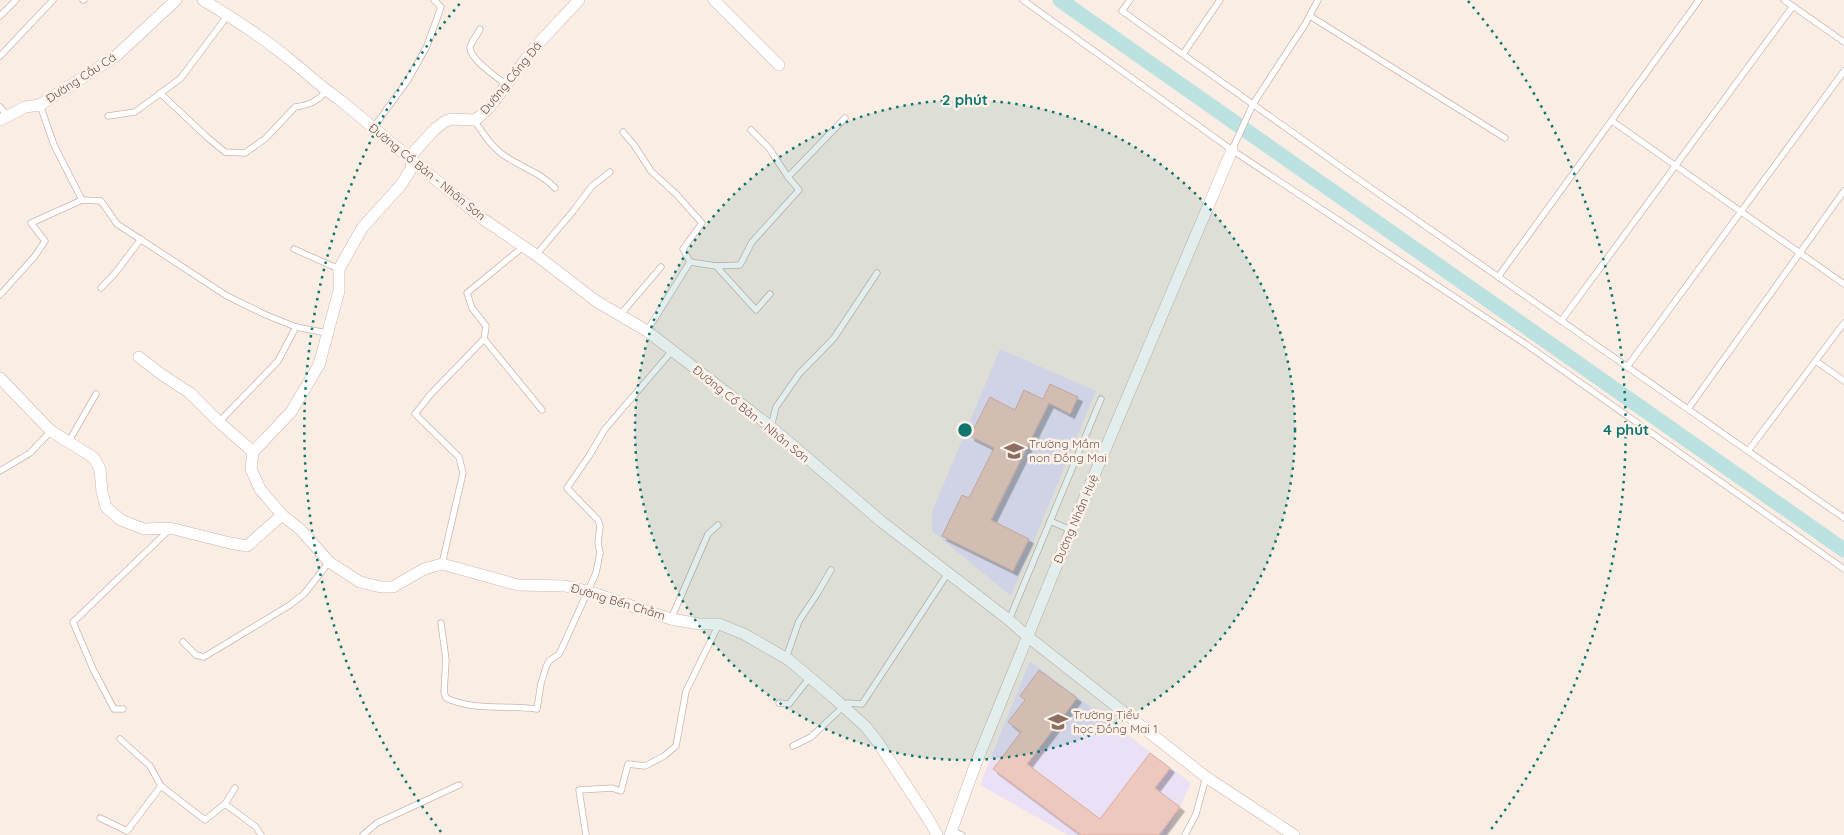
<svg xmlns="http://www.w3.org/2000/svg" width="1844" height="835" viewBox="0 0 1844 835" font-family="Quicksand,sans-serif">
<style>
.education{fill:#eae1f6}
.lines{fill:none;stroke-linecap:round;stroke-linejoin:round}
.canal{stroke:#bbe2e0;stroke-width:15}
.building{fill:#edc8be;stroke:#deaca0;filter:url(#shadow)}
.lane-casing{stroke:#cdb6af;stroke-width:7}
.street-casing{stroke:#cdb6af;stroke-width:12}
.lane{stroke:#fff;stroke-width:5.5}
.street{stroke:#fff;stroke-width:11}
.ring{fill:none;stroke:#0f766e;stroke-width:2.5;stroke-dasharray:2.5 5}
.labels{text-anchor:middle;stroke-width:5;stroke-linejoin:round;paint-order:stroke}
.street-label{font-size:12px;fill:#70524c;stroke:#fdf2ea}
.education-label{font-size:12px;fill:#785e54;stroke:#fdf2ea;text-anchor:start}
.centre{fill:#0f766e;stroke:#fdf2ea;stroke-width:2.5}
.ring-label{font-size:15px;text-anchor:middle;font-weight:bold;fill:#0f766e;stroke:#fdf2ea;stroke-width:5;stroke-linejoin:round;paint-order:stroke}
</style>
<defs>
<filter id="shadow"><feDropShadow dx="4.5" dy="4.5" stdDeviation="0" flood-color="#0004"/></filter>
</defs>
<rect width="100%" height="100%" fill="#faede4"/>
<g class="education">
<polygon points="1000,349 1096,391 1011,596 932,531 932,512"/>
<polygon points="1030,661 1191,783 1166,835 1068,835 980,785"/>
</g>
<g class="lines">
<polyline class="canal" points="1060,0 1844,550"/>
</g>
<g class="building">
<polygon points="1050,384 1078,397 1070,414 1049,403 991,520 1029,539 1013,571 942,536 962,495 969,498 994,448 970,436 990,397 1015,410 1024,390 1043,399"/>
<polygon points="1039,670 1077,698 1027,764 1100,819 1150,753 1170,768 1155,788 1180,807 1159,835 1081,835 993,769 1021,732 1008,722 1025,700 1020,696"/>
</g>
<g class="lines">
<defs>
<g id="lane">
<polyline points="83,0 84,0"/>
<polyline points="1023,0 1232,150 1524,343 1844,569"/>
<polyline points="1130,0 1122,11 1348,172 1844,518"/>
<polyline points="1784,0 1844,42"/>
<polyline points="0,16 16,0"/>
<polyline points="1310,16 1505,138"/>
<path d="M480 29C478 34 471 42 470 47 469 59 498 78 507 85"/>
<polyline points="1183,54 1220,0"/>
<polyline points="0,56 53,0"/>
<path d="M160 93 208 138 225 152 245 153 266 138 295 107C309 105 317 102 326 91"/>
<polyline points="40,105 54,145 82,200 101,201 117,224 227,296 266,315 296,327 327,333"/>
<polyline points="0,107 8,116"/>
<polyline points="108,116 135,112 181,78 228,15"/>
<path d="M474 120C484 135 493 149 508 158 524 168 542 174 555 188"/>
<polyline points="1612,121 1844,284"/>
<polyline points="373,128 408,80 427,46 441,7 434,0"/>
<polyline points="623,132 634,145 651,171 677,195 702,223 683,249 690,262"/>
<polyline points="1232,150 1253,104 1304,26 1318,0"/>
<polyline points="788,177 845,118"/>
<polyline points="524,246 467,293 472,308 486,326 484,339 542,410"/>
<polyline points="294,249 339,269"/>
<polyline points="536,255 574,210 592,186 610,172"/>
<polyline points="690,262 716,266 740,265 752,242 799,190 788,177 769,148 751,130"/>
<polyline points="716,266 756,310 770,294"/>
<polyline points="1498,277 1699,0"/>
<polyline points="101,288 116,272 141,239"/>
<polyline points="0,295 35,256 45,241 31,223 82,200"/>
<polyline points="620,315 661,267"/>
<polyline points="1561,321 1793,6"/>
<polyline points="647,331 690,262"/>
<polyline points="1816,361 1844,381"/>
<polyline points="1627,367 1844,71"/>
<polyline points="1688,409 1844,191"/>
<polyline points="219,422 278,361 296,327"/>
<polyline points="771,427 776,407 799,374 834,338 877,273"/>
<polyline points="69,441 96,394"/>
<polyline points="1748,451 1844,323"/>
<polyline points="0,471 30,453 51,431"/>
<polyline points="1050,521 1071,530"/>
<polyline points="442,564 463,473 459,457 415,414 430,395 484,339"/>
<polyline points="671,619 708,534 718,525"/>
<polyline points="1009,620 1101,399"/>
<path d="M441 623 446 660 444 692 446 698C474 711 508 705 537 709L541 683 546 667 549 661 559 654 562 648 596 573 600 553 598 543 600 526 598 520 567 488 589 456 605 429 672 351"/>
<polyline points="183,642 196,655 204,657 290,605 304,594 329,562"/>
<polyline points="786,658 799,621 817,594 831,570"/>
<polyline points="779,703 789,704 810,677"/>
<polyline points="123,709 114,709 93,669 73,622 169,530"/>
<polyline points="120,739 150,766 161,786"/>
<polyline points="793,746 811,737 847,703 862,704 948,573"/>
<polyline points="225,804 256,827 261,835"/>
<polyline points="100,818 127,831 161,786 205,820 225,804 235,788"/>
<polyline points="952,831 962,835"/>
<polyline points="363,835 377,823 459,785"/>
<polyline points="586,835 579,790 612,788 621,791 628,764 645,766 664,756 676,746 686,691 719,624"/>
<polyline points="1185,835 1196,814 1206,777"/>
</g>
<g id="street">
<path d="M203 0C233 18 262 37 289 59 307 73 322 88 340 100L483 219 536 255 596 301 647 331 771 427 882 522 1009 620 1027 636 1206 777 1294 835"/>
<polyline points="714,0 779,65"/>
<polyline points="0,120 25,107 40,105 115,57 176,0"/>
<polyline points="139,357 161,374 190,393 219,422 253,452"/>
<polyline points="0,378 51,431 94,458 100,469 102,492 106,507 121,520 144,529 170,528 230,543 247,546 282,515 301,530 329,562 360,582 381,587 393,587 424,569 442,564 518,585 565,586 587,591 671,619 699,624 719,624 744,634 789,660 833,697 866,727 877,741 929,820 937,835"/>
<polyline points="282,515 260,489 251,469 253,452 291,412 319,365 339,291 339,269 362,228 401,185 411,169 413,153 434,130 444,122 451,119 474,120 479,117 489,108 535,47 579,0"/>
<polyline points="950,835 976,763 1071,530 1232,150"/>
</g>
</defs>
<use href="#lane" class="lane-casing"/>
<use href="#street" class="street-casing"/>
<use href="#lane" class="lane"/>
<use href="#street" class="street"/>
</g>
<circle cx="965" cy="430" r="330" fill="#0f766e" fill-opacity=".12"/>
<g class="ring">
<circle cx="965" cy="430" r="330"/>
<path d="M441 832A661 661 0 0 1 462 1M1468 1A661 661 0 0 1 1489 832"/>
</g>
<defs>
<symbol id="school-bare" viewBox="-9 -9 18 18"><path d="M0-5L7-2L0 1L-7-2ZM-4 1L0 2.5L4 1V4Q0 6-4 4Z" fill="#8d6e63" stroke="#fdf2ea" stroke-width="2.5" paint-order="stroke"/></symbol>
</defs>
<g fill-rule="evenodd">
<use href="#school-bare" x="1000" y="437" width="28" height="28"/>
<use href="#school-bare" x="1044" y="708" width="28" height="28"/>
</g>
<g class="labels">
<g class="street-label">
<text transform="translate(81 78) rotate(-33)" y="4">Đường Cầu Cá</text>
<text transform="translate(511 78) rotate(-51)" y="4">Đường Cống Đá</text>
<text transform="translate(427 172) rotate(39)" y="4">Đường Cổ Bản - Nhân Sơn</text>
<text transform="translate(751 414) rotate(39)" y="4">Đường Cổ Bản - Nhân Sơn</text>
<text transform="translate(1076 519) rotate(-67)" y="4">Đường Nhân Huệ</text>
<text transform="translate(618 602) rotate(17)" y="4">Đường Bến Chằm</text>
</g>
<g class="education-label">
<text x="1029" y="448">Trường Mầm<tspan x="1029" dy="14">non Đồng Mai</tspan></text>
<text x="1073" y="719">Trường Tiểu<tspan x="1073" dy="14">học Đồng Mai 1</tspan></text>
</g>
</g>
<circle cx="965" cy="430" r="8" class="centre"/>
<g class="ring-label">
<text x="965" y="105">2 phút</text>
<text x="1626" y="435">4 phút</text>
</g>
</svg>
